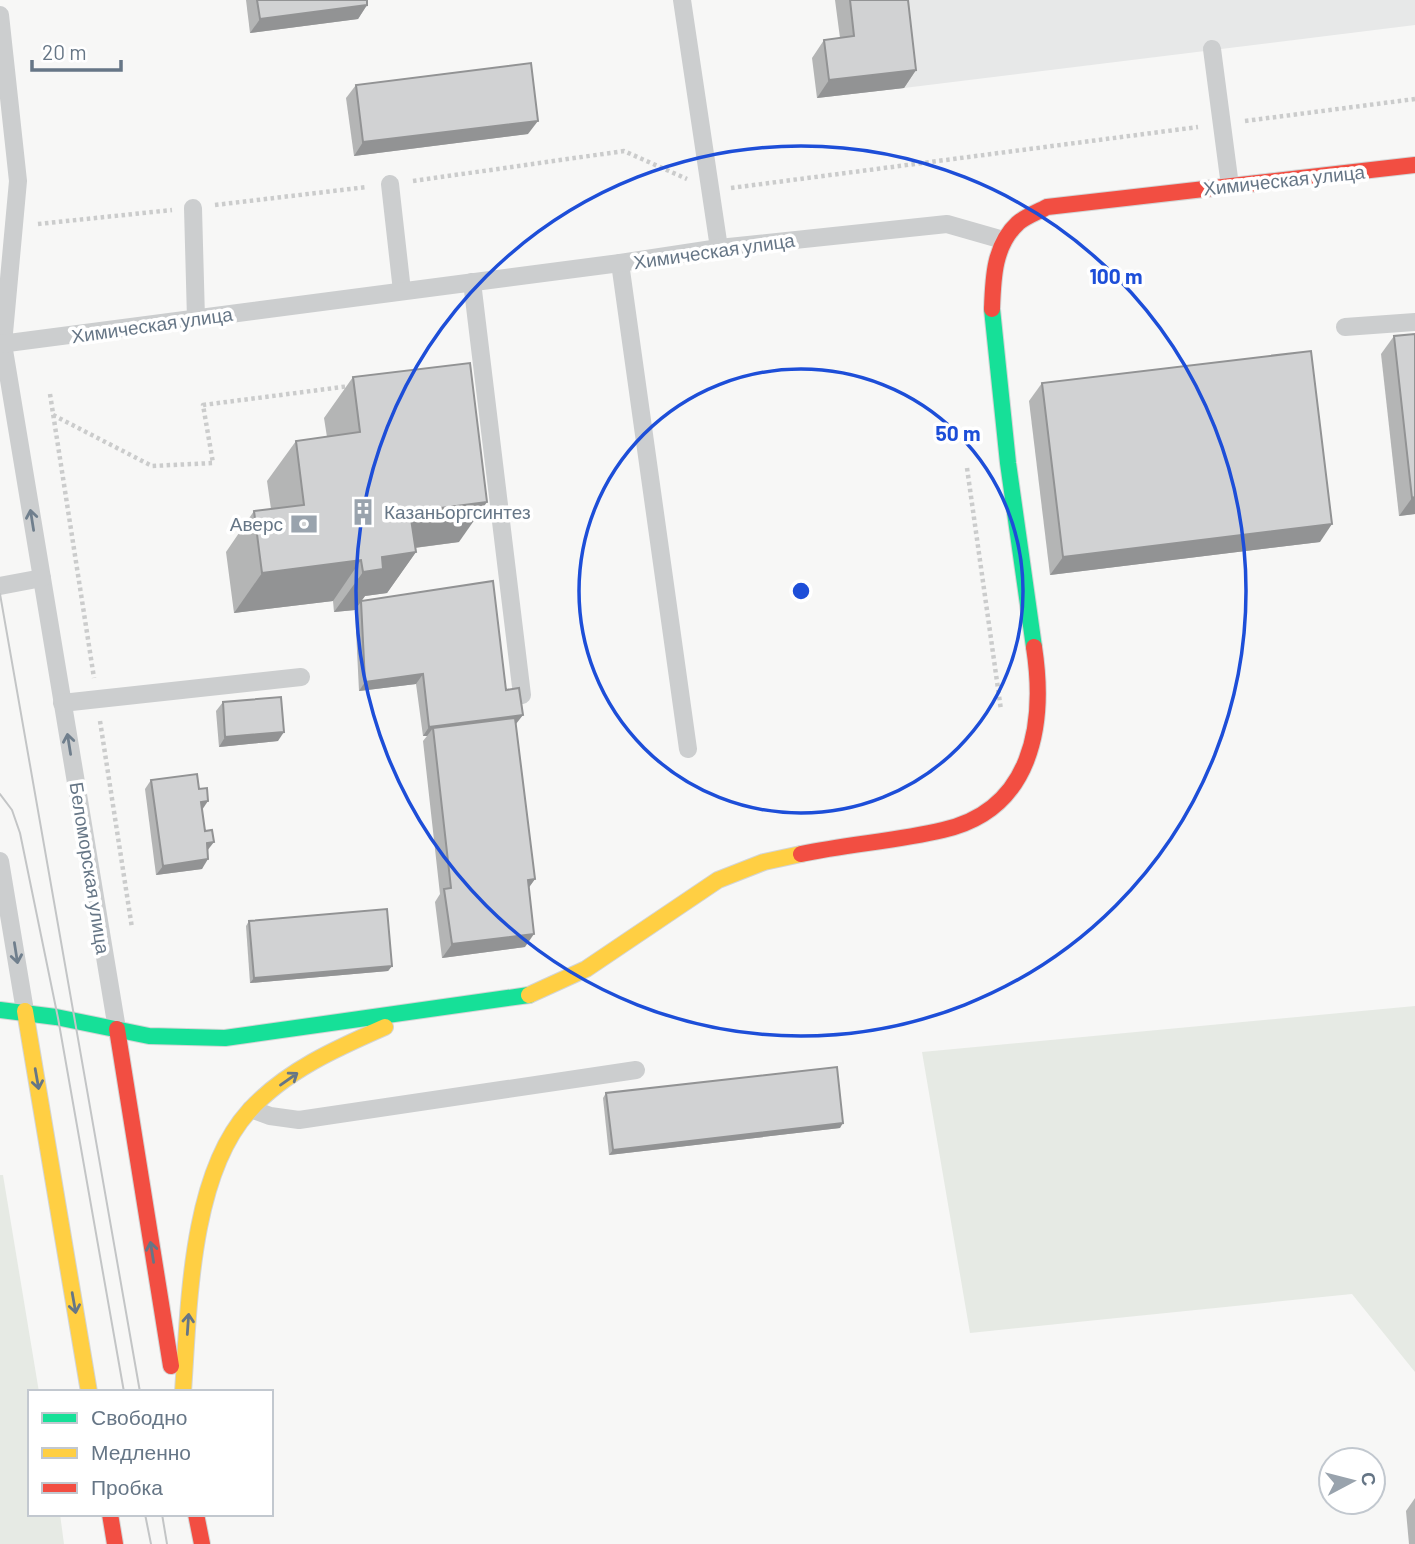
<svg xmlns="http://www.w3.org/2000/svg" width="1415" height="1544" viewBox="0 0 1415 1544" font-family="Barlow,sans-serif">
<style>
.built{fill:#e7e8e8}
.green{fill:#e6eae4}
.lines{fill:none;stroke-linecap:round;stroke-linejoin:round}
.fast-casing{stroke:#d3d5d5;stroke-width:18}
.slow-casing{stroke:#d3d5d5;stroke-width:18}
.jam-casing{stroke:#d3d5d5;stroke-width:18}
.path{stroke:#cbcccc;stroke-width:4.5;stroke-dasharray:3.5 3.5;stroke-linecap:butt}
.lane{stroke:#cccecf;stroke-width:18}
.fast{stroke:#16e098;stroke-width:16}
.slow{stroke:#ffcf43;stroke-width:16}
.jam{stroke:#f24e42;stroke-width:16}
.tram{stroke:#c3c5c6;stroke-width:2}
.wall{fill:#b4b5b5}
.shaded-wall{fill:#929394}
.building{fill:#d1d2d3;stroke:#929394;stroke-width:2}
.oneway{stroke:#707f8d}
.oneway2{stroke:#667686}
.ring{fill:none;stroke:#1d4ed8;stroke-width:3.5}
.labels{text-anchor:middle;stroke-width:7;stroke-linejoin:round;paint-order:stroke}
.street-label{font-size:19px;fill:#667686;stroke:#fff}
.poi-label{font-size:19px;fill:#667686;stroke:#fff;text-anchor:start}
.centre{fill:#1d4ed8;stroke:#fff;stroke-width:3.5}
.ring-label{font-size:21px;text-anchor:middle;font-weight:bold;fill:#1d4ed8;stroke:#fff;stroke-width:7;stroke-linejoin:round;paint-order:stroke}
</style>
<rect width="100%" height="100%" fill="#f7f7f6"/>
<polygon class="built" points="893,0 1415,0 1415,25 904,88"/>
<g class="green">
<polygon points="1415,1006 1415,1372 1352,1294 970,1333 922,1052"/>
<polygon points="0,1175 3,1175 39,1392 30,1392 30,1514 60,1514 64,1544 0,1544"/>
</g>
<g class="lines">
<defs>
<g id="fast">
<polyline points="992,309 1008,463 1034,647"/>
<polyline points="0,1010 56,1017 149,1036 225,1038 529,995"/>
</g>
<g id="slow">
<polyline points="529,995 586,969 718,880 764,862 801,854"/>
<polyline points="25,1011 89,1392"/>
<path d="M183 1392C189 1307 190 1176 249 1111 285 1071 337 1048 385 1027"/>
</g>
<g id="jam">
<path d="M992 309C993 278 994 245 1018 223 1026 216 1038 212 1047 207L1415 165"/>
<path d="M801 854C848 844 897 841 943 830 1032 810 1046 725 1034 647"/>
<polyline points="117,1029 171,1366"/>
<polyline points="110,1514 115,1544"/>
<polyline points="196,1514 202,1544"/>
</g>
</defs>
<use href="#fast" class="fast-casing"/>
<use href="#slow" class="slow-casing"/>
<use href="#jam" class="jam-casing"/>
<g class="path">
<polyline points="1245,121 1415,99"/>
<polyline points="413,181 624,151 687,179"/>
<polyline points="731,188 1198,127"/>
<polyline points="215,205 367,187"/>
<polyline points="38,224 172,210"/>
<polyline points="50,394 94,678"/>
<polyline points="53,415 152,466 213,463 203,405 350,386"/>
<polyline points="967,468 1001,710"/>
<polyline points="100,721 132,928"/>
</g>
<g class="lane">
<polyline points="682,0 719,248"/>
<polyline points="0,15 18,181 3,344 117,1029"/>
<polyline points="1212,49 1230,186"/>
<polyline points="390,184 402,291"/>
<polyline points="193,208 196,319"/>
<polyline points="620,263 688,749"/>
<polyline points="472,282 522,695"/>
<polyline points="1345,327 1415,322"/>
<polyline points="0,344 620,263 719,248 947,224 1003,240"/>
<polyline points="0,586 42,578"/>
<polyline points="62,703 301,677"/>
<polyline points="0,861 25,1011"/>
<polyline points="251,1109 270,1116 299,1120 636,1070"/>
</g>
<use href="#fast" class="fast"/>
<use href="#slow" class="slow"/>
<use href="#jam" class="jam"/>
<g class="tram">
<polyline points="0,594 140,1392"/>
<polyline points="0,794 12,810 20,833 58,1018 124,1392"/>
<polyline points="145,1514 151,1544"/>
<polyline points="162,1514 167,1544"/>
</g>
</g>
<g class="wall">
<polygon points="246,0 367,0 367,5 358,19 250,33"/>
<polygon points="835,0 908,0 916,70 904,88 817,98 812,58 824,40 840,38"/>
<polygon points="356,85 528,134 354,156 346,98"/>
<polygon points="1415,334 1415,514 1399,516 1381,354 1394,336"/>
<polygon points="353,377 459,542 415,548 416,552 387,593 365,596 361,601 506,690 516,724 535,879 529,887 525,947 442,958 435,902 440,894 423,741 427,736 423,736 416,684 359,691 355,610 334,612 333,601 234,613 226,552 254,511 271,509 267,481 296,441 327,437 324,418"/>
<polygon points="1042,383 1320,542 1050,575 1029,401"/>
<polygon points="223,702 278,741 219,747 216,711"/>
<polygon points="151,780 202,810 207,851 202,869 156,875 145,789"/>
<polygon points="249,921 392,966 388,971 250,983 246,926"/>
<polygon points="606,1093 840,1128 609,1155 603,1098"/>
<polygon points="1415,1498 1415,1544 1409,1544 1406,1511"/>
</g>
<g class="shaded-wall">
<polygon points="367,5 358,19 250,33 260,19"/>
<polygon points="916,70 904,88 817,98 829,80"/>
<polygon points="538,121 528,134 354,156 363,142"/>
<polygon points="1415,497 1415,514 1399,516 1412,498"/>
<polygon points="487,502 459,542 382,552 410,512"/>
<polygon points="1332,524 1320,542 1050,575 1063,557"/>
<polygon points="416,552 387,593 365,596 355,610 334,612 363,572 382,557"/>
<polygon points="361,560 333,601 234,613 262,573"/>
<polygon points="423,674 416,684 359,691 365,682"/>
<polygon points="523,715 516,724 433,728 427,736 423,736 429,727"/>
<polygon points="284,732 278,741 219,747 225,737"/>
<polygon points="208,801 202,810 201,802"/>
<polygon points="214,842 207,851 207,843"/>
<polygon points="208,859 202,869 156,875 163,866"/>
<polygon points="535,879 525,893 528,880"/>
<polygon points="534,934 525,947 442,958 452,944"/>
<polygon points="392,966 388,971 250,983 254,978"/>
<polygon points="843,1123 840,1128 609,1155 613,1150"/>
</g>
<g class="building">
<polygon points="257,0 367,0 367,5 260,19"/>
<polygon points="850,0 908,0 916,70 829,80 824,40 854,36"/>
<polygon points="531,63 538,121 363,142 356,85"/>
<polygon points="1415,334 1415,497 1412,498 1394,336"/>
<polygon points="1311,351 1332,524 1063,557 1042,383"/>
<polygon points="470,363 487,502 410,512 416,552 382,557 383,569 363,572 361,560 262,573 254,511 304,505 296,441 360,432 353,377"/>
<polygon points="493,581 506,690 519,688 523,715 429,727 423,674 365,682 361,601"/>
<polygon points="281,697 284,732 225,737 223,702"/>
<polygon points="515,718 535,879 528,880 534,934 452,944 444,889 451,888 433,728"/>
<polygon points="197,774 199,789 207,788 208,801 201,802 205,831 212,830 214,842 207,843 208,859 163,866 151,780"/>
<polygon points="387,909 392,966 254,978 249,921"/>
<polygon points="837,1067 843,1123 613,1150 606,1093"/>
</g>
<defs><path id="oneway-shaft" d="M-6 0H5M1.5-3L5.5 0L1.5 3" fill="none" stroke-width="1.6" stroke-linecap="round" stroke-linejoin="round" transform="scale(1.75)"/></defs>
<g class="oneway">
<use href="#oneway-shaft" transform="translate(32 520) rotate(-99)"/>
<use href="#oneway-shaft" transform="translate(69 744) rotate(-99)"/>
<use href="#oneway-shaft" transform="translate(16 953) rotate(81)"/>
</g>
<g class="oneway2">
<use href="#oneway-shaft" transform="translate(37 1079) rotate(80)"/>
<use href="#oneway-shaft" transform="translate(289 1079) rotate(-35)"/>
<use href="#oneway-shaft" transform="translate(152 1252) rotate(-99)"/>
<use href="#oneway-shaft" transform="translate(74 1303) rotate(80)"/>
<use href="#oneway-shaft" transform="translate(188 1324) rotate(-86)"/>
</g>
<g class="ring">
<circle cx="801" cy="591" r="222"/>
<circle cx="801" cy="591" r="445"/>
</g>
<defs>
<symbol id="building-bare" viewBox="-9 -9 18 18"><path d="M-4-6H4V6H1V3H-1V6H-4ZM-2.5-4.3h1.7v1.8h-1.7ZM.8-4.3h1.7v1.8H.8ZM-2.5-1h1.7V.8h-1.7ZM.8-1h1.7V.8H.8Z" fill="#99a3ad" stroke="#fff" stroke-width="2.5" paint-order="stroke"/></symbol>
<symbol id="bank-bare" viewBox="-9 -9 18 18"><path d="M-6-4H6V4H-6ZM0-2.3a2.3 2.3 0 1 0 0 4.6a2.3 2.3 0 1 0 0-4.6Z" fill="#99a3ad" stroke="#fff" stroke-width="2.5" paint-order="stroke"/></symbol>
</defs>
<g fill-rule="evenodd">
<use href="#building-bare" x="344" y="493" width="38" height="38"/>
<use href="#bank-bare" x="285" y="505" width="38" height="38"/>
</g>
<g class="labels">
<g class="street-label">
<text transform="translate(1284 180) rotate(-6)" y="7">Химическая улица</text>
<text transform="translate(714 251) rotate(-8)" y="7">Химическая улица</text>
<text transform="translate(152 325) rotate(-8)" y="7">Химическая улица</text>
<text transform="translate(90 868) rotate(81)" y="7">Беломорская улица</text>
</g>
<g class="poi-label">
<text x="384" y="519">Казаньоргсинтез</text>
<text x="283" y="531" text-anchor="end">Аверс</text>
</g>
</g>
<circle cx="801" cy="591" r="10" class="centre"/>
<g class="ring-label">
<text x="1116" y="284">100 m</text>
<text x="958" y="441">50 m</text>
</g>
<rect x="28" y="1390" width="245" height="126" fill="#ffffff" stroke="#c2c8cf" stroke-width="2"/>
<rect x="42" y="1413" width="35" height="10" fill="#16e098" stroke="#c2c8cf" stroke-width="2"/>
<text x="91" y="1425" font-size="21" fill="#667686">Свободно</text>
<rect x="42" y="1448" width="35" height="10" fill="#ffcf43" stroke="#c2c8cf" stroke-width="2"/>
<text x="91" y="1460" font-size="21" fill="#667686">Медленно</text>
<rect x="42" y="1483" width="35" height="10" fill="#f24e42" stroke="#c2c8cf" stroke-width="2"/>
<text x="91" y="1495" font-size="21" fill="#667686">Пробка</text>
<g transform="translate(1352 1481) rotate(83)"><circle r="33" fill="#ffffff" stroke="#c2c8cf" stroke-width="2"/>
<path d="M0-5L12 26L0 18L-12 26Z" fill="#99a3ad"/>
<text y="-10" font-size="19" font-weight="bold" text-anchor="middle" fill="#667686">С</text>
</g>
<path d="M32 60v10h89v-10" fill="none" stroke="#667686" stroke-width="3.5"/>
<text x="42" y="60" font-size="21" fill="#667686" stroke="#ffffff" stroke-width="5" paint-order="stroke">20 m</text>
</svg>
